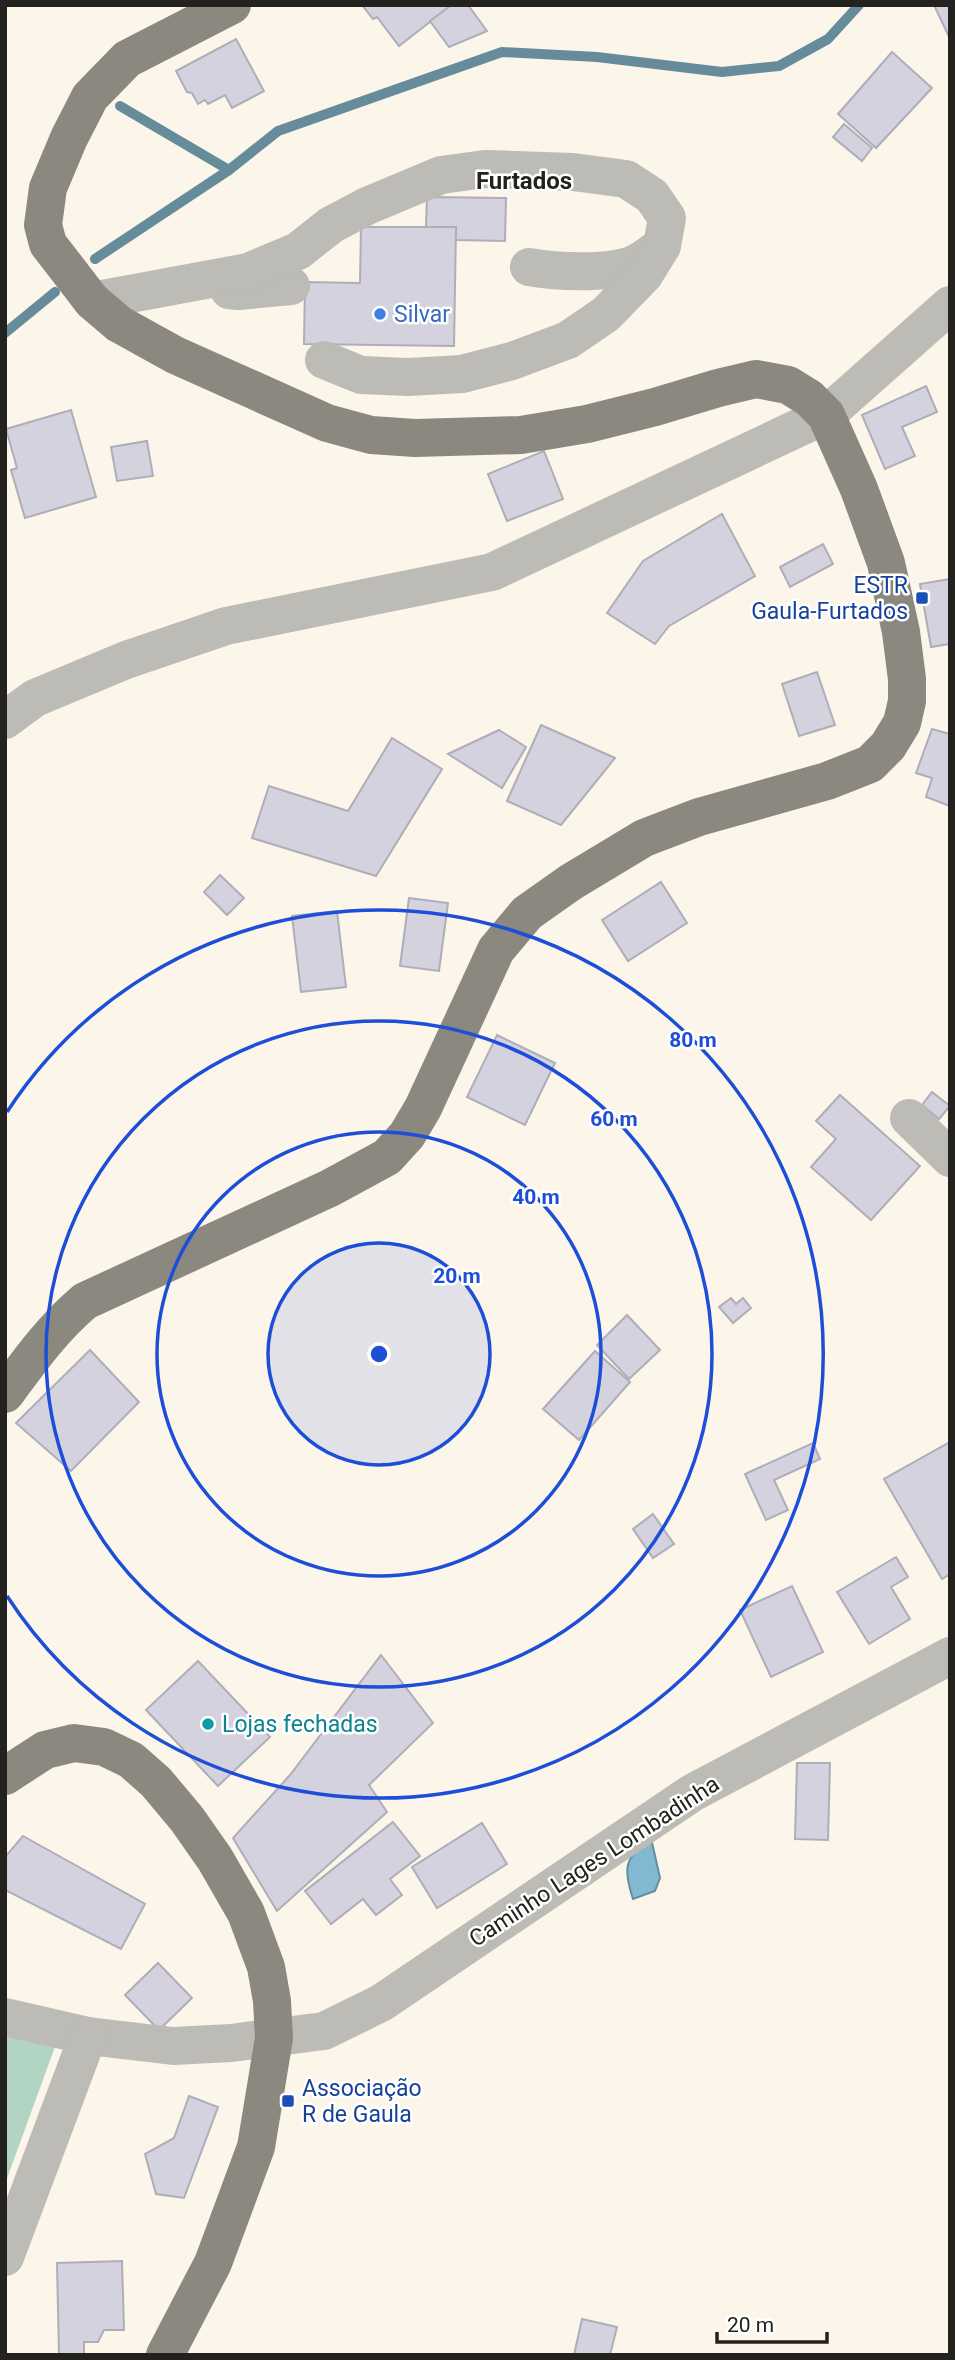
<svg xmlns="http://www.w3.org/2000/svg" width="955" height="2360" viewBox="0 0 955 2360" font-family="Roboto,sans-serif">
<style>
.green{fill:#b1d5c2}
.water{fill:#82b9d1;stroke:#668c9b;stroke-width:2}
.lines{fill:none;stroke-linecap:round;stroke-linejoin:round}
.stream{stroke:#668c9b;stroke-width:10}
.building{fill:#d4d2de;stroke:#afadb8;stroke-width:2}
.minor{stroke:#bcbbb5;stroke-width:38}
.major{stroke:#8b887f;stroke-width:38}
.ring{fill:none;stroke:#1d4ed8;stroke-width:3.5}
.shop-dot{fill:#3f7fe0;stroke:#fff;stroke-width:2.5}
.transit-dot{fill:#1a4fb4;stroke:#fff;stroke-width:2.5}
.culture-dot{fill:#0f9aa8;stroke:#fff;stroke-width:2.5}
.labels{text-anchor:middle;stroke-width:5;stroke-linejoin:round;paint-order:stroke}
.shop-label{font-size:23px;fill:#366cbe;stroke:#fff;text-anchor:start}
.transit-label{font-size:23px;fill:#164399;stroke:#fff;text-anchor:end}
.culture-label{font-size:23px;fill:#0d838f;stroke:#fff;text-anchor:start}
.street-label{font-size:23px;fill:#24221e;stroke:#fff}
.neighbourhood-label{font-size:24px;font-weight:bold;fill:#24221e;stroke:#fff}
.centre{fill:#1d4ed8;stroke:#fff;stroke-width:3.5}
.ring-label{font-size:21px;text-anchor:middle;font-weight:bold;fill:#1d4ed8;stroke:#fff;stroke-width:5;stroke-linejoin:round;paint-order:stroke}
</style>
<rect width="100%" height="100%" fill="#fcf6ea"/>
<polygon class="green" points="5,2032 56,2044 5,2184"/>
<path class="water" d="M651 1838 660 1878 655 1891 633 1899C623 1869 624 1857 651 1838Z"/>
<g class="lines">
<g class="stream">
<polyline points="120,106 229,170"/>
<polyline points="95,259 229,170 278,131 502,52 597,57 722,72 779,66 828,39 859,5"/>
<polyline points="5,333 55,292"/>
</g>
</g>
<g class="building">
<polygon points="362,5 448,5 449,7 399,46 377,17 373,19"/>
<polygon points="448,5 468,5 487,31 449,47 430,21 449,7"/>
<polygon points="934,5 950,5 950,39"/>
<polygon points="236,39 264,91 232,108 225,95 208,104 205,100 198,104 192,93 187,92 176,71"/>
<polygon points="892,52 932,88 876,148 838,114"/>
<polygon points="844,124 872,148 862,161 833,137"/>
<polygon points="427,197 506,198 505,241 455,240 456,227 426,227"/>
<polygon points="361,227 456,227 454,346 304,344 305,282 360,283"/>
<polygon points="926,386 937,412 902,427 915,456 885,469 862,415"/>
<polygon points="71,410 96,497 25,518 11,470 17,468 6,429"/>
<polygon points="147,441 153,476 117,481 111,447"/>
<polygon points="544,451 563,499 507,521 488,474"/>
<polygon points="722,514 755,576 669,626 655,644 607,613 643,561"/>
<polygon points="823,544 833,564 790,587 780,567"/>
<polygon points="950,579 950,644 931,647 920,584"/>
<polygon points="817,672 835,725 799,736 782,684"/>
<polygon points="541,725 615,758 561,825 507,801"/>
<polygon points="932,729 950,734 950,806 926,797 932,778 916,773"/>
<polygon points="499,730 526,747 502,788 448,754"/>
<polygon points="392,738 442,769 376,876 252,838 269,786 348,811"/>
<polygon points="220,875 244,898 227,915 204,892"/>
<polygon points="661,882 687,923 628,961 602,920"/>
<polygon points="409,898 448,903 439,971 400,966"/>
<polygon points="337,911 346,987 301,992 292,916"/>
<polygon points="497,1035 555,1063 525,1125 467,1097"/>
<polygon points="932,1092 950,1106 939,1119 922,1105"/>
<polygon points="840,1095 920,1166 871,1220 811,1167 836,1139 816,1121"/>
<polygon points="731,1298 736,1304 743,1298 751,1308 733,1323 719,1307"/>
<polygon points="627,1315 660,1350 629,1379 597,1345"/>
<polygon points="90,1350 139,1402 71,1471 16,1423"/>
<polygon points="595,1351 630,1382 579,1440 543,1409"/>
<polygon points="950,1442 950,1574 942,1579 884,1479"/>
<polygon points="813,1443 820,1459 774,1480 788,1510 766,1520 745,1474"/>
<polygon points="653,1514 674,1544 653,1558 633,1529"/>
<polygon points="896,1557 908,1577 891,1587 910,1619 869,1644 837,1592"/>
<polygon points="792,1586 823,1652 771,1677 740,1610"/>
<polygon points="381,1655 433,1723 369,1785 387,1812 277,1911 233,1838 290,1775"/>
<polygon points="198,1661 270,1737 218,1786 146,1710"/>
<polygon points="797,1763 830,1763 828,1840 795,1839"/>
<polygon points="393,1822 420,1856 390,1879 402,1895 376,1915 363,1899 331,1924 305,1891"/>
<polygon points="482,1823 507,1864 437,1908 412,1867"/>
<polygon points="23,1836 145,1904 121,1949 5,1890 5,1857"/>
<polygon points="158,1963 192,1998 159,2030 125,1995"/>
<polygon points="189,2096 218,2107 184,2198 156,2194 145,2154 174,2138"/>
<polygon points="122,2261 124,2330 104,2330 98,2342 84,2342 84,2354 59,2355 57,2263"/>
<polygon points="582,2319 617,2327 610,2355 574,2355"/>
</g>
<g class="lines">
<g class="minor">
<path d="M529 267C557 272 606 274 632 265 642 261 652 253 660 247"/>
<polyline points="229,290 238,291 291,286"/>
<polyline points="92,301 248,272 298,251 331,225 367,206 441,175 485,169 573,172 626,179 652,196 667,218 662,246 644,275 606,314 568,340 512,361 462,374 408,377 361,375 324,360"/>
<polyline points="5,720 35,698 126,660 226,626 492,572 826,415 950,305"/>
<polyline points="909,1118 950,1158"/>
<polyline points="5,2017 88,2036 173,2046 231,2043 324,2031 381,2003 692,1793 950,1656"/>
<polyline points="5,2257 88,2036"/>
</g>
<g class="major">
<path d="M5 1394C30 1360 53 1328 85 1301L330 1188 387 1157 407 1135 423 1108 496 950 527 913 571 882 644 838 699 817 827 781 870 764 888 746 902 723 907 701V679L901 632 886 563 859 489 826 415 809 398 788 385 756 379 718 388 655 407 587 424 521 435 415 438 371 435 327 423 175 355 119 324 92 301 48 244 43 225 48 188 69 138 90 97 127 59 232 5"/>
<polyline points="5,1776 45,1750 74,1743 104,1747 131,1760 156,1782 187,1819 215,1859 246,1913 266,1967 272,2001 274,2038 256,2147 213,2263 165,2355"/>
</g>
</g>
<circle cx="379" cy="1354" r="111" fill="#1d4ed8" fill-opacity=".12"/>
<g class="ring">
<circle cx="379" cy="1354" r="111"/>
<circle cx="379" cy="1354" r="222"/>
<circle cx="379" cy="1354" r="333"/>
<path d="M7 1112A444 444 0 1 1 7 1596"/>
</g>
<circle class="shop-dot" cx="380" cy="314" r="7"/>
<g class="transit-dot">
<rect x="915" y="591" width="14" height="14" rx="3.5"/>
<rect x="281" y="2094" width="14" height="14" rx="3.5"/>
</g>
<circle class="culture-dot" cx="208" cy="1724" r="7"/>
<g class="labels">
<g class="shop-label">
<text x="394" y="322">Silvar</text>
</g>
<g class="transit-label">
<text x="908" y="593">ESTR<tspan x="908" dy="26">Gaula-Furtados</tspan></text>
<text x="302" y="2096" text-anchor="start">Associação<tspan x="302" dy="26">R de Gaula</tspan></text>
</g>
<g class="culture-label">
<text x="222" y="1732">Lojas fechadas</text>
</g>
<g class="street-label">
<text transform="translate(594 1861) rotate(-33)" y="8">Caminho Lages Lombadinha</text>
</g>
<g class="neighbourhood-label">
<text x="524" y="189">Furtados</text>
</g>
</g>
<circle cx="379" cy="1354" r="10" class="centre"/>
<g class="ring-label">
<text x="693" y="1047">80 m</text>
<text x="614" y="1126">60 m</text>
<text x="536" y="1204">40 m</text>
<text x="457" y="1283">20 m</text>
</g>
<rect width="955" height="2360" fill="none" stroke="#24221e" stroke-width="14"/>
<path d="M717 2332v10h110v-10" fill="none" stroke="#24221e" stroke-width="3.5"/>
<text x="727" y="2332" font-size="21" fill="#24221e" stroke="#ffffff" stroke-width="5" paint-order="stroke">20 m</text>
</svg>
